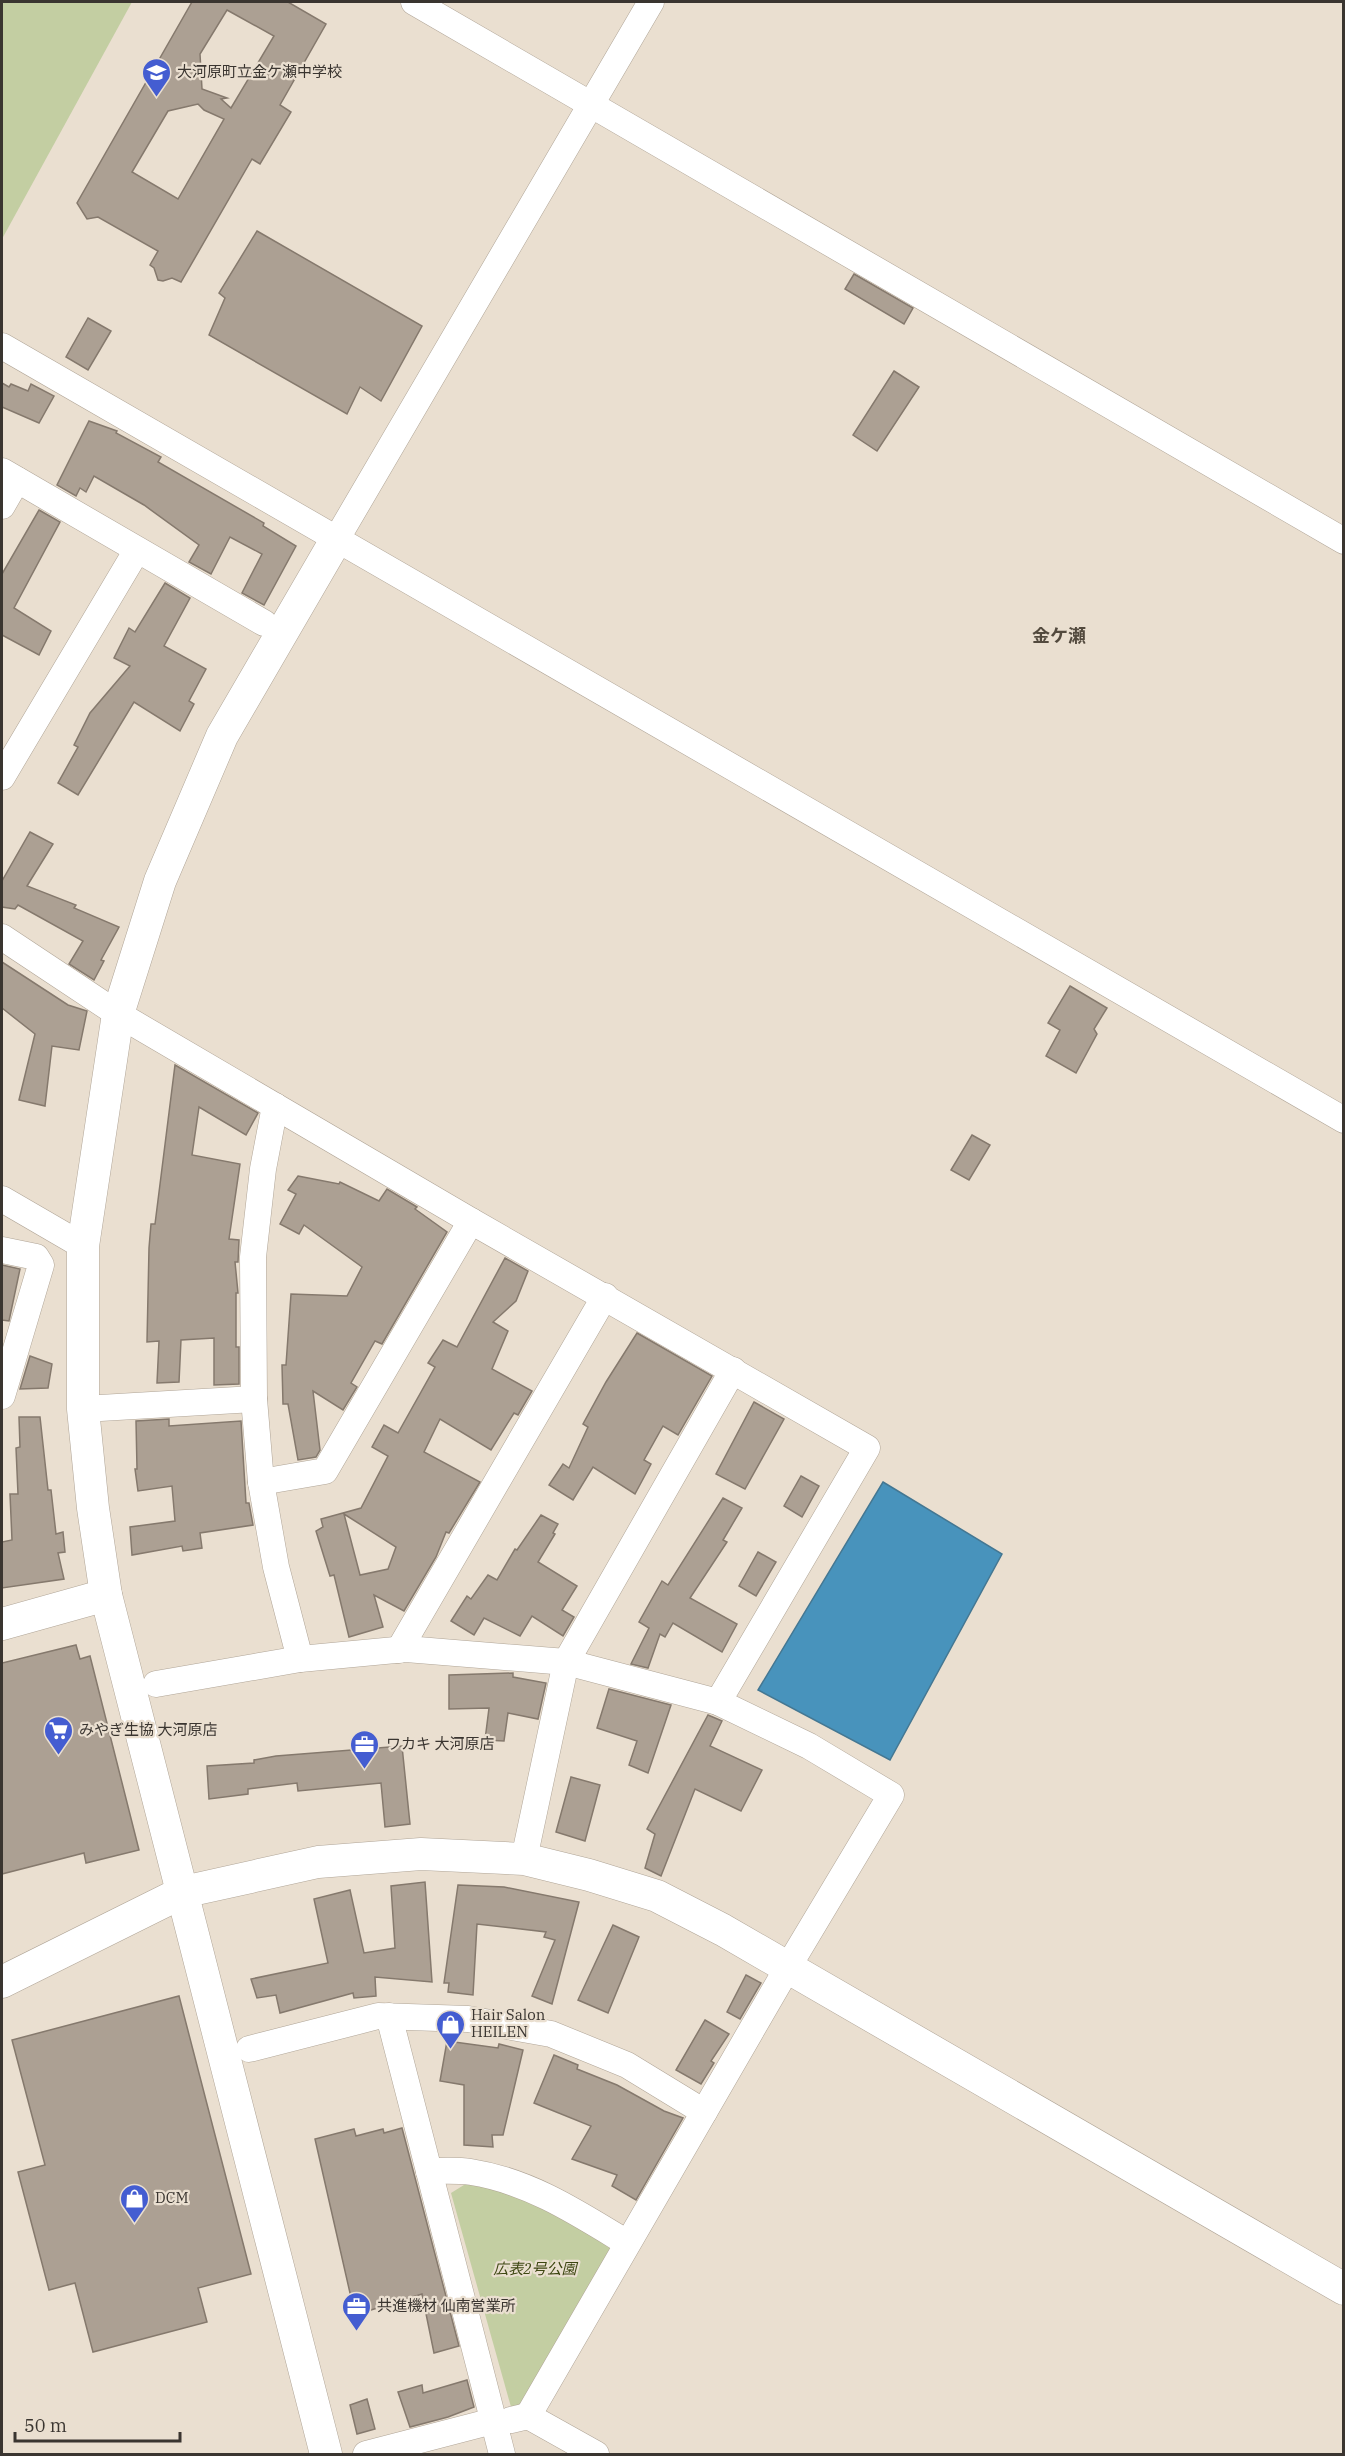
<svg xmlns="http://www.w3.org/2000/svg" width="1345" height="2456" viewBox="0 0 1345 2456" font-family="'IBM Plex Serif','Noto Sans JP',serif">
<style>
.green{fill:#c3cea2}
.water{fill:#4893bc;stroke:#447792;stroke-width:1.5}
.building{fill:#aca093;stroke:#85796d;stroke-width:1.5;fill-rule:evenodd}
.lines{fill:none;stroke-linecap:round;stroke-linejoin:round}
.minor-casing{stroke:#b0a597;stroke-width:27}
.tertiary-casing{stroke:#b0a597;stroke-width:33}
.minor{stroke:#fff;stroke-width:26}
.tertiary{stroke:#fff;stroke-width:32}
.labels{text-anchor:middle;stroke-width:4.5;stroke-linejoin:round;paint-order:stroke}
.poi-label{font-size:15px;fill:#3a3530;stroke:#eadfd0;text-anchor:start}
.park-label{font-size:15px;font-style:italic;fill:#3d4611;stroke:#eadfd0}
.quarter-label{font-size:18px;font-weight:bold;fill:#534a3e;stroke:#eadfd0}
</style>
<rect width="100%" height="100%" fill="#eadfd0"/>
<g class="green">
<polygon points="2,2 132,2 2,239"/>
<polygon points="472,2180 529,2198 618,2250 527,2406 511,2407 451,2193"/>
</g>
<polygon class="water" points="883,1482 1002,1554 890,1760 758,1690"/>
<g class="building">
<path d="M192 2H288L326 24 280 105 291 112 260 164 252 159 181 282 172 278 163 281 158 280 154 268 150 265 158 251 98 217 87 219 77 203ZM227 10 274 36 231 108 221 99 227 98 202 89 200 54ZM198 104 204 110 224 119 178 199 132 172 168 111Z"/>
<polygon points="257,231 422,326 381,401 360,387 347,414 209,335 225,298 219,293"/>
<polygon points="854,274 913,308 904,324 845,289"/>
<polygon points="88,318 111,331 88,370 66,357"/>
<polygon points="894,371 919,387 877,451 853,435"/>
<polygon points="2,383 9,387 11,384 28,391 31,384 54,396 39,423 2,407"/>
<polygon points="89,421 117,431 116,433 161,457 158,462 264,523 263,526 296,546 264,605 242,593 262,554 230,537 211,574 189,562 199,545 144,505 94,476 86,492 80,488 76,496 57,485"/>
<polygon points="39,510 60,522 14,608 51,631 39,655 2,635 2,574"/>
<polygon points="165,583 190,598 164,646 206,669 189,701 194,704 180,731 134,702 78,795 58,783 78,747 74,745 90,713 130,666 114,658 129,628 135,632"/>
<polygon points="30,832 53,844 27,886 76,905 74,908 119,927 101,960 104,961 94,980 69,964 83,941 18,905 15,909 2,907 2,881"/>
<polygon points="2,962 68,1005 87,1011 79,1050 52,1046 45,1106 19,1100 35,1034 2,1008"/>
<polygon points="1070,986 1107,1008 1094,1029 1097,1034 1076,1073 1046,1056 1060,1030 1048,1023"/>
<polygon points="175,1065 258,1113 246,1135 199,1107 192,1155 240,1164 229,1239 239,1240 238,1262 235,1262 238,1293 236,1293 236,1347 239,1347 239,1384 214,1385 214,1338 181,1340 179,1382 157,1383 159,1341 147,1342 149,1248 151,1224 155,1224"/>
<polygon points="972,1135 990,1145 969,1180 951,1170"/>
<polygon points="298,1176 339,1184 340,1182 379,1201 387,1189 417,1207 415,1209 447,1232 382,1344 375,1341 351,1383 357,1387 343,1410 313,1391 320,1450 316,1457 298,1460 288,1404 283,1404 282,1365 286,1365 291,1294 347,1296 362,1267 304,1225 299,1234 280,1224 296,1194 288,1190"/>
<path d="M505 1258 528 1271 516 1301 493 1322 508 1331 492 1369 532 1391 518 1415 514 1413 491 1450 440 1419 424 1452 480 1482 449 1533 446 1532 436 1557 404 1611 374 1595 383 1627 349 1637 334 1575 330 1576 316 1531 323 1527 321 1519 361 1508 388 1456 372 1447 384 1425 398 1433 435 1367 428 1363 443 1340 457 1347ZM344 1514 396 1547 388 1569 360 1575Z"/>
<polygon points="2,1265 20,1269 9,1321 2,1320"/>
<polygon points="637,1333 712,1376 678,1435 663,1426 644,1460 651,1464 635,1494 593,1467 573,1500 549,1485 563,1464 569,1468 588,1427 583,1424 606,1382"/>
<polygon points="30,1356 52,1364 48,1388 20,1389"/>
<polygon points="754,1402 784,1419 745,1489 716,1474"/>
<polygon points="19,1417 40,1417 48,1490 51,1490 56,1534 63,1532 65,1552 58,1553 64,1579 2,1588 2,1542 12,1540 10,1494 18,1494 16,1448 20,1447"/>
<polygon points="169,1419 169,1426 241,1421 246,1503 249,1503 253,1525 200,1533 202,1548 183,1551 182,1546 132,1555 130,1527 175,1521 172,1486 138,1491 135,1469 137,1469 136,1421"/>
<polygon points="801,1476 819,1486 802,1517 784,1506"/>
<polygon points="723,1498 742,1508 723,1540 727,1542 690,1598 737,1624 722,1652 673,1623 665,1637 660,1634 648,1668 631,1664 649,1628 639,1622 662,1581 668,1585"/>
<polygon points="541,1515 558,1524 553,1533 555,1534 538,1562 577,1586 562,1610 574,1617 563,1636 532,1616 520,1636 484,1618 474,1635 451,1621 467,1596 471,1599 488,1575 497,1580 515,1549 517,1550"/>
<polygon points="758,1552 776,1562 756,1596 739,1586"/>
<polygon points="76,1645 80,1659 90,1656 139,1850 86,1863 84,1853 2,1874 2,1663"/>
<polygon points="513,1673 513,1677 546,1683 538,1719 508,1713 504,1741 485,1740 489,1708 449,1709 449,1675"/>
<polygon points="609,1689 671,1705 648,1773 629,1765 637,1741 597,1728"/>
<polygon points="708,1715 722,1721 710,1746 762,1770 741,1811 695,1789 661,1876 645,1868 655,1834 647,1829"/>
<polygon points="402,1746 410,1824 385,1827 381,1783 298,1791 297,1783 248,1789 248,1794 209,1799 207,1766 254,1763 254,1760 276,1756"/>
<polygon points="571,1777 600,1785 585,1841 556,1832"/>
<polygon points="425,1882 432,1982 375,1977 376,1996 354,1998 353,1993 280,2013 276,1995 257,1998 251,1979 328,1963 314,1899 350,1890 364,1953 395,1948 391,1886"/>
<polygon points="458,1885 504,1887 579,1902 552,2004 532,1996 555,1940 544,1937 546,1932 477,1924 473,1995 448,1992 449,1983 444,1983"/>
<polygon points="613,1925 639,1937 608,2013 578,2000"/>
<polygon points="746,1975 761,1983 740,2019 727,2012"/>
<polygon points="179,1996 251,2274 198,2288 207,2322 93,2352 75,2283 49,2290 18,2172 45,2165 12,2040"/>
<polygon points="705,2020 729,2034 711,2061 714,2063 701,2084 676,2070"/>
<polygon points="447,2041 498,2048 499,2044 523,2050 503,2135 492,2135 493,2147 464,2145 464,2085 440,2081"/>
<polygon points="554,2055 578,2065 577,2069 617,2085 664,2111 683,2118 636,2200 612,2186 617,2175 572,2159 591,2126 534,2103"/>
<polygon points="402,2128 459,2346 434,2353 422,2294 355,2315 315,2139 354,2129 356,2136 383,2129 384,2133"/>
<polygon points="467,2380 474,2407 448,2417 410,2427 398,2392 422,2385 423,2393"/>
<polygon points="367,2399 375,2429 357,2434 350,2405"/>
</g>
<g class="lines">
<defs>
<g id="minor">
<polyline points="414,2 1344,541"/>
<polyline points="2,346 1344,1120"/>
<polyline points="2,471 264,623"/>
<polyline points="2,506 17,480"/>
<polyline points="336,540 651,2"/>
<polyline points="2,777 137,550"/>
<polyline points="2,937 118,1014 471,1221 867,1448 718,1702"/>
<polyline points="275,1106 263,1169 253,1257 254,1399 261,1482 276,1567 300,1659"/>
<polyline points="2,1199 83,1246"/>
<polyline points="2,1250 36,1257 41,1265 2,1396"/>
<polyline points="83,1409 254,1399"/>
<polyline points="261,1482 325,1471 471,1221"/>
<polyline points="399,1650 605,1296"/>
<polyline points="156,1684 300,1659 406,1649 566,1662 718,1702 809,1746 891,1795 788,1967 528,2416"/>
<polyline points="524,1859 566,1662 733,1370"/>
<polyline points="389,2016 502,2454"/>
<polyline points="249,2049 378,2016 468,2019 551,2034 627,2065 704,2112"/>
<path d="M429 2171C443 2171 457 2170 471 2172 529 2181 578 2213 627 2243"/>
<polyline points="511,2420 528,2416 596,2454"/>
<polyline points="366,2454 493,2421"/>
</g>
<g id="tertiary">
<polyline points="2,1624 106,1595"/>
<polyline points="2,1982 183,1892 318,1862 421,1854 524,1859 589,1875 657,1896 723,1930 1344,2289"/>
<polyline points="326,2454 106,1595 93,1508 83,1409 83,1246 118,1014 160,881 222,736 336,540"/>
</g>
</defs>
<use href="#minor" class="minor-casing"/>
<use href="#tertiary" class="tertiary-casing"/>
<use href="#minor" class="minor"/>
<use href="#tertiary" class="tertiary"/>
</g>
<defs>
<symbol id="school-pin" viewBox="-11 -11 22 30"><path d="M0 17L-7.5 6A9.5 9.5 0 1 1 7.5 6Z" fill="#445dd1" stroke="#eadfd0"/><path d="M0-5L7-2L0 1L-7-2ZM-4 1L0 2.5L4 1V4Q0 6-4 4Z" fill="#fff"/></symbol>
<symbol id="supermarket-pin" viewBox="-11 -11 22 30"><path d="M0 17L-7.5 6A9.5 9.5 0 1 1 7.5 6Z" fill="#445dd1" stroke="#eadfd0"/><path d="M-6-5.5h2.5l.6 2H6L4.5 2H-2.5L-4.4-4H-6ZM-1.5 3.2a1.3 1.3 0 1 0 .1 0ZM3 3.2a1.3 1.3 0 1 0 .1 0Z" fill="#fff"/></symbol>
<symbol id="office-pin" viewBox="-11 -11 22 30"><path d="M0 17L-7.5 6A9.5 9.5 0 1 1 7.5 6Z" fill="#445dd1" stroke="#eadfd0"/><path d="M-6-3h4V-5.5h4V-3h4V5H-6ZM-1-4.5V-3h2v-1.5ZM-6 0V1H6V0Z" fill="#fff"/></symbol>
<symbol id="shop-pin" viewBox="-11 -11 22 30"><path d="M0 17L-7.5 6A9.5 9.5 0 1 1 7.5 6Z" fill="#445dd1" stroke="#eadfd0"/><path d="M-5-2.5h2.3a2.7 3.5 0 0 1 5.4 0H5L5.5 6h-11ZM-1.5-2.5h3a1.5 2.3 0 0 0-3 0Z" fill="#fff"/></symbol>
</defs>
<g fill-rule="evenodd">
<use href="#school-pin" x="140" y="56" width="33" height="45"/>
<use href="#supermarket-pin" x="42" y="1714" width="33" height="45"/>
<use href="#office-pin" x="348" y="1728" width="33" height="45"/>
<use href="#shop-pin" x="434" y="2008" width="33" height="45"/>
<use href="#shop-pin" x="118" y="2182" width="33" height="45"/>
<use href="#office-pin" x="340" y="2290" width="33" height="45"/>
</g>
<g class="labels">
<g class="poi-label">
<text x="177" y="77">大河原町立金ケ瀬中学校</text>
<text x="79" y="1735">みやぎ生協 大河原店</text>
<text x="386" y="1749">ワカキ 大河原店</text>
<text x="471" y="2020">Hair Salon<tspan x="471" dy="17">HEILEN</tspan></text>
<text x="155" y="2203">DCM</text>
<text x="377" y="2311">共進機材 仙南営業所</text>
</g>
<g class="park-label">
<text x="535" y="2274">広表2号公園</text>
</g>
<g class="quarter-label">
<text x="1059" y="642">金ケ瀬</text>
</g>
</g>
<rect width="1345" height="2456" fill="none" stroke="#3a3530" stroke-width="6"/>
<path d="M15 2432v9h165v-9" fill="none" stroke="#3a3530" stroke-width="3"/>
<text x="24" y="2432" font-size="18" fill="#3a3530" stroke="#eadfd0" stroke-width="4.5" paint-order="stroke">50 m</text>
</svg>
